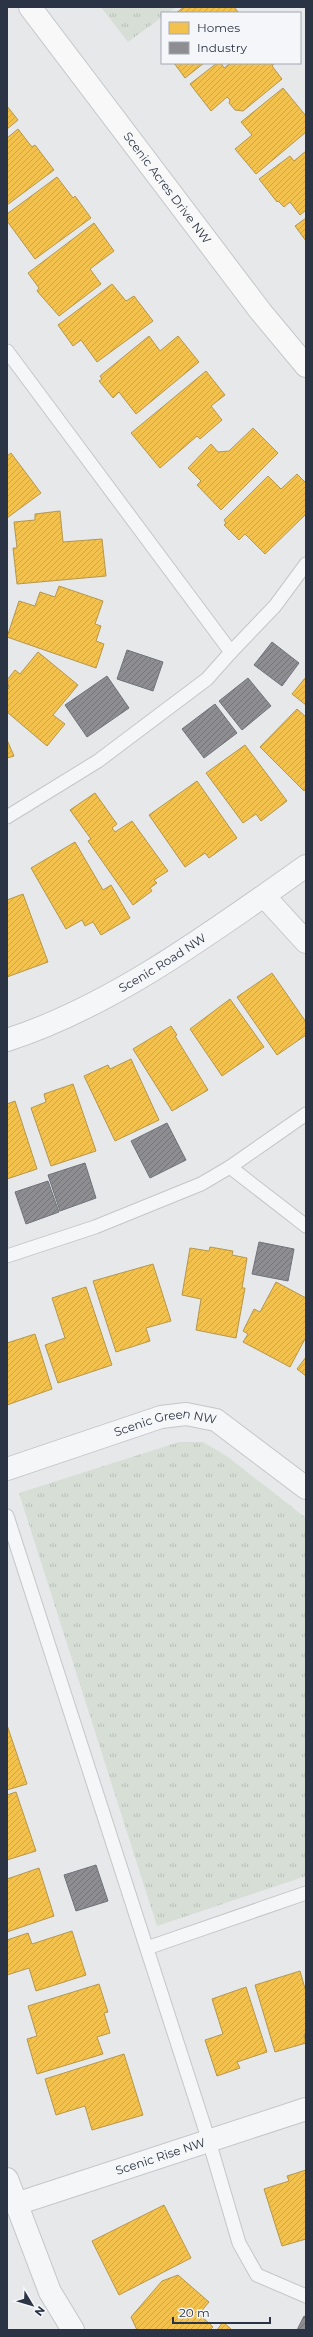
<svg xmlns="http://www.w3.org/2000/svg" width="313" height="2337" viewBox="0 0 313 2337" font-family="Montserrat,sans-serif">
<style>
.grass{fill:url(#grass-tufts)}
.homes{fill:url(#homes-hatch);stroke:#b6974b}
.industry{fill:url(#industry-hatch);stroke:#70727b}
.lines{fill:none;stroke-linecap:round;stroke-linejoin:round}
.lane-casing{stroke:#c4c6c8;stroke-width:15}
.street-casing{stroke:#c4c6c8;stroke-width:24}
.secondary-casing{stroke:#c4c6c8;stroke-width:24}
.lane{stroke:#f5f6f7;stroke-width:13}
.street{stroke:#f5f6f7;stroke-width:22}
.secondary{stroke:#f8f8f8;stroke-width:22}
.labels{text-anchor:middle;stroke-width:4;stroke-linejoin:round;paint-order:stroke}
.street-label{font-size:12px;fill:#2b3445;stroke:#f4f6f9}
</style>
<defs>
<pattern id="grass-tufts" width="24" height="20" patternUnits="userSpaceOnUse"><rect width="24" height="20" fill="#d6ded6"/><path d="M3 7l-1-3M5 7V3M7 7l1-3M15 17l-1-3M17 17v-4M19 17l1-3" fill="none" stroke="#b8bfb9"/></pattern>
<pattern id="homes-hatch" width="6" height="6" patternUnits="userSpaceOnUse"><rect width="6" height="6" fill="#f2c14e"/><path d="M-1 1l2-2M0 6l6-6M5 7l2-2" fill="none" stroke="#d0a645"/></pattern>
<pattern id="industry-hatch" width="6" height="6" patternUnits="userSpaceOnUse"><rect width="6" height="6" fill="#8d8d92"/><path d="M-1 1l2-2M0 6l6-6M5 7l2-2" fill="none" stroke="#737479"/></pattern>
</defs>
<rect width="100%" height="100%" fill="#e6e8ea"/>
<g class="grass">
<polygon points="101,7 176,7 168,13 162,13 162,17 128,42"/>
<polygon points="179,1442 203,1442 228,1457 306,1518 306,1876 157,1926 19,1493"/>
</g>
<g class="homes">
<polygon points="184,7 234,7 239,13 176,13"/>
<polygon points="174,63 204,63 185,78"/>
<polygon points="217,63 221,63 224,68 231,63 275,63 272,66 282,79 243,111 235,110 229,103 230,100 227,97 211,111 190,84"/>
<polygon points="283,88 306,116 306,132 256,174 235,149 252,135 241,122"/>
<polygon points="7,106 18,120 7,129"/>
<polygon points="18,129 32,147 35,145 54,170 7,205 7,138"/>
<polygon points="306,151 306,210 300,215 290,202 284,207 278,201 277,202 259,179 290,156 294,161"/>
<polygon points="57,177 73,198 75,196 91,218 35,259 7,221 7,214"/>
<polygon points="306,218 306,241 295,226"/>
<polygon points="94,223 114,251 90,269 101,284 59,316 37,291 39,288 28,273"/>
<polygon points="112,284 126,301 134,296 153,321 97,362 81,340 73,346 58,325"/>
<polygon points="149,336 160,351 178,336 199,362 136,414 119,392 113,398 99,381 102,379 100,376"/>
<polygon points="206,371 225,395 211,406 222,420 200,439 197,436 160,468 131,433"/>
<polygon points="253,428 278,453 221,510 197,485 201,481 188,468 211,444 218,452 229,451"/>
<polygon points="11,453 41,493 7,518 7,456"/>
<polygon points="297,474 306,483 306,514 265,554 245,534 239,540 224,525 226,523 224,520 268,476 281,489"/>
<polygon points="60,511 63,542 102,539 106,576 17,584 13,548 17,548 14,522 35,520 35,514"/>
<polygon points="59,586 103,601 95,624 101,626 96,641 104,644 96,668 7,637 19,601 35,606 40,592 55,597"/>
<polygon points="38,652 78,685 53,715 65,724 47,746 7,712 7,690 9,688 7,680 15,670 20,674"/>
<polygon points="306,677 306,705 292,694"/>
<polygon points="297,709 306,717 306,788 304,791 260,747"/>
<polygon points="7,740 14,756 7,758"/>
<polygon points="245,745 287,801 261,821 256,814 243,823 206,773"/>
<polygon points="197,781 237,838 209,858 205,853 185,867 149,815"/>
<polygon points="95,793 117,824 112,828 115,832 132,821 168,871 154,880 157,883 150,888 152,891 133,905 88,841 91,839 70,810"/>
<polygon points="75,842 103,890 111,885 130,918 101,935 93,922 85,926 82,920 66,929 31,868"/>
<polygon points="23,894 48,962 7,977 7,900"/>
<polygon points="272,973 306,1022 306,1035 277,1055 237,997"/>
<polygon points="230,999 264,1047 222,1076 190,1029"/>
<polygon points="171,1026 177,1035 175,1036 208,1090 172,1111 133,1049"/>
<polygon points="131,1059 159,1120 115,1141 84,1076 108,1065 110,1069"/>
<polygon points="73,1084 96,1151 51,1166 31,1108 46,1102 44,1094"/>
<polygon points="15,1101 37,1169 7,1179 7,1104"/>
<polygon points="210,1247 233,1251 232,1255 247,1258 242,1288 245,1288 236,1338 196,1330 201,1299 182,1295 190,1248 209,1251"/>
<polygon points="153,1264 171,1321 146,1328 150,1341 116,1352 93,1281"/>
<polygon points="276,1282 306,1298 306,1337 290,1367 243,1342 248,1334 243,1331 254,1309 260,1312"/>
<polygon points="86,1287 112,1365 58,1383 45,1345 65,1338 52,1298"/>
<polygon points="35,1334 52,1389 7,1405 7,1343"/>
<polygon points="306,1357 306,1376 297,1369"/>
<polygon points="7,1725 27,1784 7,1790"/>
<polygon points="16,1792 36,1851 7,1860 7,1795"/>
<polygon points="39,1868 54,1916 7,1932 7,1879"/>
<polygon points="72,1931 86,1975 36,1991 29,1968 7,1975 7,1940 28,1933 32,1944"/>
<polygon points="300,1971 306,1992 306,2034 304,2034 306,2043 275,2052 255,1985"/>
<polygon points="99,1984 108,2012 104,2013 110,2033 97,2037 103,2054 37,2074 27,2039 37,2036 28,2006"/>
<polygon points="246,1987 267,2052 237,2062 240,2068 217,2076 205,2040 223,2034 212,1999"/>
<polygon points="124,2054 143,2115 92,2130 85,2106 56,2115 45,2079"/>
<polygon points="306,2170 306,2239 282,2246 264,2189 289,2181 287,2176"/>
<polygon points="164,2205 191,2258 119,2295 92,2241"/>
<polygon points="178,2275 209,2302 199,2314 213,2327 210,2330 137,2330 131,2317 162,2281"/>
<polygon points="223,2322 232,2330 217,2330"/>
</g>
<g class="industry">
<polygon points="272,642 299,663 282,686 254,665"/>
<polygon points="127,650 163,662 153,691 117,679"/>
<polygon points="107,676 129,708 87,737 65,705"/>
<polygon points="248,678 271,706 242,730 219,701"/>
<polygon points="215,704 237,733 204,758 182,729"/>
<polygon points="167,1123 186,1160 150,1178 131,1141"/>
<polygon points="85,1163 96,1198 60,1211 48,1175"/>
<polygon points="48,1181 59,1212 26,1224 15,1192"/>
<polygon points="259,1242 294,1249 288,1281 252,1274"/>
<polygon points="96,1865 108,1901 76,1911 64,1875"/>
<polygon points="304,2316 306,2317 306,2330 297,2330"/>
</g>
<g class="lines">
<defs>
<g id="lane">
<polyline points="7,351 231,652 275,606 306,564"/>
<polyline points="7,817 98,761 207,679 231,652"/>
<polyline points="230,1167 306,1226"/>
<polyline points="7,1256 95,1227 201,1184 230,1167 306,1114"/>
<polyline points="7,1516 209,2141 239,2243 257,2275 306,2296"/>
<polyline points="147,1948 306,1893"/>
</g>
<g id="street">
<polyline points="264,896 306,942"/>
<path id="s1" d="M7 1040C113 1006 215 930 306 866"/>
<path id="s2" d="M7 1469 161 1417 186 1414 216 1420 306 1488"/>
<polyline points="7,2179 50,2292 73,2330"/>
<path id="s3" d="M16 2204 306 2109"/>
</g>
<g id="secondary">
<path id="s4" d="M30 7 261 312 306 366"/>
</g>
</defs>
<use href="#lane" class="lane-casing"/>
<use href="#street" class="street-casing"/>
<use href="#secondary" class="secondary-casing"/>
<use href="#lane" class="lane"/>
<use href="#street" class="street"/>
<use href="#secondary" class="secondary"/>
</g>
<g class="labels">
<g class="street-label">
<text dy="4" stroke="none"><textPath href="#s4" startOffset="227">Scenic Acres Drive NW</textPath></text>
<text dy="4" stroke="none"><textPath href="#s1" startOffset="174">Scenic Road NW</textPath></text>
<text dy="4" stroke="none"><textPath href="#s2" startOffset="166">Scenic Green NW</textPath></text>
<text dy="4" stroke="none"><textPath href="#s3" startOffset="152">Scenic Rise NW</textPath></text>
</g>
</g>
<rect width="313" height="2337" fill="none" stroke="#2b3445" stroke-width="16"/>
<rect x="161" y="12" width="140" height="52" fill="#f4f6f9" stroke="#a4a8b1"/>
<rect x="169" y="22" width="20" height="12" fill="#f2c14e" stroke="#a4a8b1"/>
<text x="197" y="32" font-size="12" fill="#2b3445">Homes</text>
<rect x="169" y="42" width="20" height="12" fill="#8d8d92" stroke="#a4a8b1"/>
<text x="197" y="52" font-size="12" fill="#2b3445">Industry</text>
<g transform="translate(32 2305) rotate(128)" stroke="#f4f6f9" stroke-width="3" paint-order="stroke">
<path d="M0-3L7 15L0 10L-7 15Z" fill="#2b3445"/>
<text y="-6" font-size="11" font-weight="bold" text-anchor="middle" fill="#2b3445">N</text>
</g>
<path d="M173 2317v6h97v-6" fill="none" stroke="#2b3445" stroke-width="2"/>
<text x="179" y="2317" font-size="12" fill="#2b3445" stroke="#f4f6f9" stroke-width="3" paint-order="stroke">20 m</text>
</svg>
